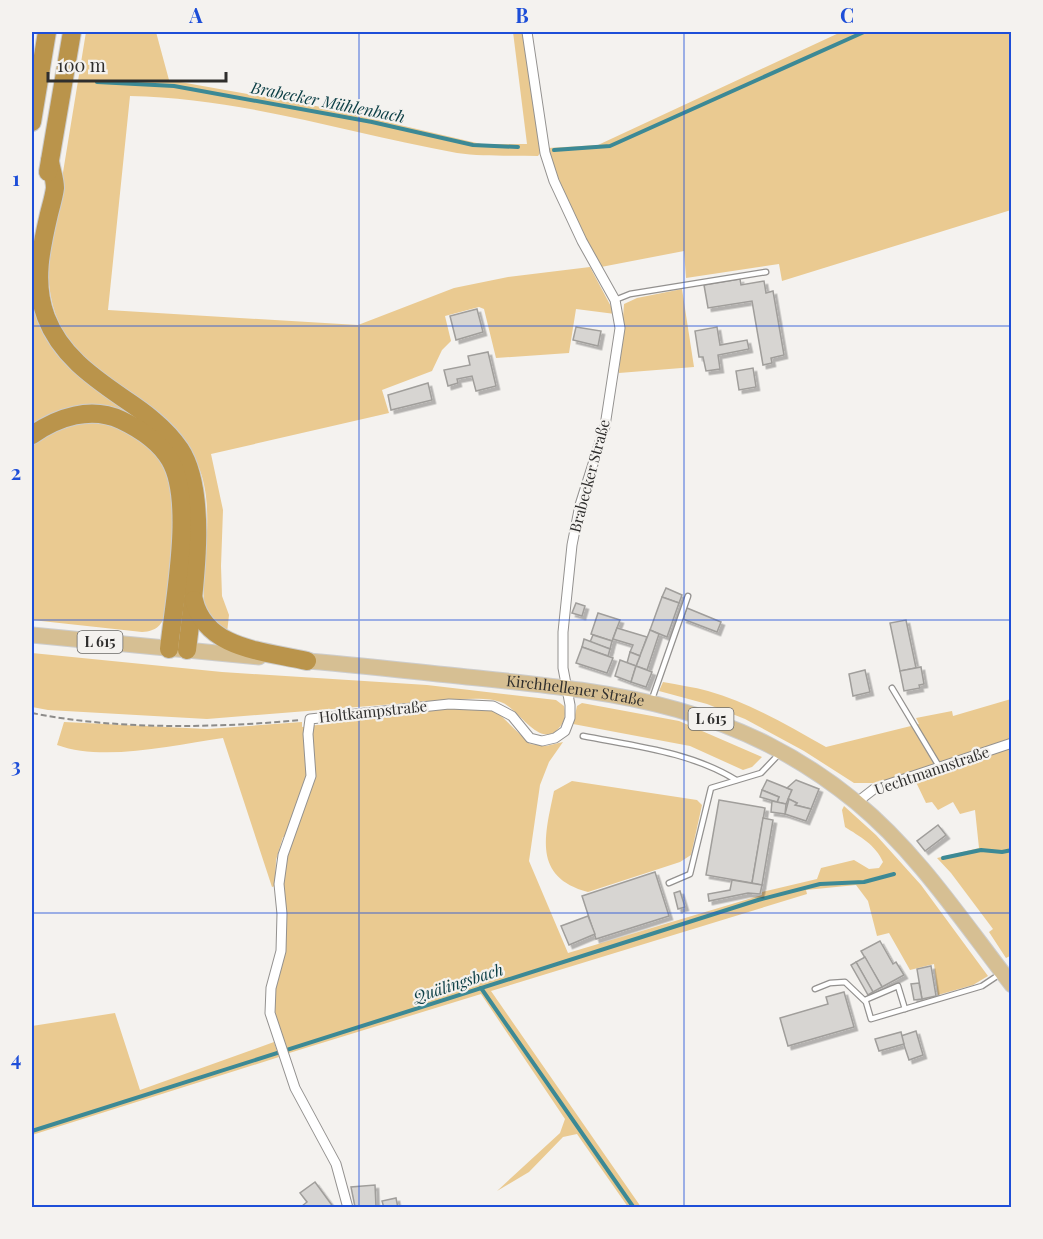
<svg xmlns="http://www.w3.org/2000/svg" width="1043" height="1239" viewBox="0 0 1043 1239" font-family="'Playfair Display',serif">
<style>
.green{fill:#eaca91}
.lines{fill:none;stroke-linecap:round;stroke-linejoin:round}
.stream{stroke:#3c8995;stroke-width:4}
.building{fill:#d7d5d2;stroke:#a09e9b;stroke-width:1.5;filter:url(#shadow)}
.service-casing{stroke:#93918f;stroke-width:7}
.minor-casing{stroke:#93918f;stroke-width:11}
.primary-casing{stroke:#cdcdcd;stroke-width:17}
.motorway-casing{stroke:#cdcdcd;stroke-width:20}
.path{stroke:#8d8c8a;stroke-width:2;stroke-dasharray:6 3;stroke-linecap:butt}
.service{stroke:#fff;stroke-width:4.5}
.minor{stroke:#fff;stroke-width:9}
.primary{stroke:#d6bf93;stroke-width:15}
.motorway{stroke:#ba944b;stroke-width:18}
.grid{fill:none;stroke:#1d4ed8;stroke-width:1.5;stroke-opacity:0.55}
.labels{text-anchor:middle;stroke-width:4.5;stroke-linejoin:round;paint-order:stroke}
.shield{fill:#f4f2ef;stroke:#6a6967;stroke-width:1.5}
.shield-label{font-size:14px;font-weight:bold;fill:#2f2e2d}
.street-label{font-size:15px;fill:#2f2e2d;stroke:#f4f2ef}
.water-label{font-size:16px;font-style:italic;fill:#0e4047;stroke:#f4f2ef}
.neatline{fill:none;stroke:#1d4ed8;stroke-width:2}
.grid-label{font-size:20px;text-anchor:middle;font-weight:bold;fill:#1d4ed8}
</style>
<defs>
<filter id="shadow"><feDropShadow dx="3.5" dy="3.5" stdDeviation="0" flood-color="#0004"/></filter>
</defs>
<rect width="100%" height="100%" fill="#f4f2ef"/>
<g class="green">
<path d="M86 32H156L169 80 327 108 481 144H527L513 32H523L540 153 538 156C512 155 483 157 457 153 348 133 241 98 130 96L108 310 358 325 454 288 508 277 590 267 615 314 576 309 569 353 496 358 484 309 479 307 445 316 451 341 442 350 432 371 382 390 389 413 211 454 223 510 221 566 222 596 229 615 227 633 204 608C201 561 217 507 197 463 156 372 48 390 48 264Z"/>
<path d="M841 32H1011V210L782 281 779 264 686 278 684 251 601 267C580 229 560 190 548 148L598 145Z"/>
<polygon points="682,289 694,367 619,373 624,304 637,298"/>
<path d="M33 307H36L147 422C97 410 80 397 32 424Z"/>
<path d="M88 419 135 431 168 470 177 509 166 612C162 625 157 631 142 632L32 620V440Z"/>
<path d="M32 653 222 672 427 685 556 700 564 706C566 715 565 721 559 728 541 750 519 710 503 703 490 697 472 699 457 699L207 719 48 710 32 707Z"/>
<path d="M663 682C678 685 694 687 708 691 750 703 789 726 826 747L919 724 916 718 952 711 953 716 1011 699V738L880 783H854L804 751 745 719 707 704 659 691Z"/>
<polygon points="582,703 679,721 762,757 752,767 743,770 690,746 573,724 577,706"/>
<path d="M444 708 496 711 530 744 546 746 563 742 549 762 540 785 529 861 568 953 762 895V892L817 879 821 868 854 860 869 869 879 868 883 862C876 845 859 836 845 827L842 810 844 806 876 835 921 885 988 976 973 985 938 995 934 964 910 970 889 933 877 936 868 901 856 885 806 890 807 894 491 991 641 1207H628L577 1134 563 1137 529 1172 497 1191 560 1133 565 1119 481 994 286 1054 276 1021 274 1001 286 860 292 837H283L276 860 275 886 272 887 223 738C173 745 104 762 57 745L64 722 207 729 302 722V727Z"/>
<polygon points="1011,747 1012,955 1006,958 989,932 993,929 951,873 937,858 979,848 975,810 960,814 953,802 938,810 932,802 926,803 915,780"/>
<path d="M572 781 697 800 702 805 691 855 680 862 588 892C532 877 545 835 554 791Z"/>
<polygon points="115,1013 140,1090 274,1042 279,1057 32,1135 32,1026"/>
</g>
<g class="lines">
<g class="stream">
<polyline points="97,82 174,86 372,122 473,145 518,147"/>
<polyline points="554,150 610,146 864,32"/>
<polyline points="943,858 981,850 1002,852 1012,850"/>
<polyline points="481,988 634,1208"/>
<polyline points="32,1131 758,900 820,884 864,882 894,874"/>
</g>
</g>
<g class="building">
<polygon points="740,279 741,285 764,281 766,293 773,291 784,355 771,358 772,363 763,365 752,301 708,308 704,285"/>
<polygon points="477,309 483,332 456,340 450,316"/>
<polygon points="576,327 601,331 598,346 573,340"/>
<polygon points="717,327 720,345 747,340 749,349 718,355 720,369 706,371 703,357 699,357 695,331"/>
<polygon points="488,352 496,386 476,391 472,376 457,379 458,383 448,386 444,370 470,365 468,356"/>
<polygon points="753,368 756,387 739,390 736,371"/>
<polygon points="428,383 432,400 391,410 388,395"/>
<polygon points="666,588 682,595 679,603 662,597"/>
<polygon points="662,597 679,603 667,637 650,630"/>
<polygon points="576,603 585,606 582,616 572,613"/>
<polygon points="687,608 721,622 717,632 683,619"/>
<polygon points="598,613 620,620 612,641 591,634"/>
<polygon points="906,620 916,668 900,671 890,623"/>
<polygon points="617,628 647,637 640,656 630,652 633,645 613,639"/>
<polygon points="650,630 659,634 647,670 636,666"/>
<polygon points="593,635 612,641 610,649 590,642"/>
<polygon points="584,639 610,649 608,656 582,647"/>
<polygon points="582,647 613,658 607,673 576,663"/>
<polygon points="630,652 640,656 636,666 627,663"/>
<polygon points="620,660 636,666 631,682 615,676"/>
<polygon points="636,666 652,672 646,687 631,682"/>
<polygon points="921,667 924,684 919,685 920,688 904,691 900,671"/>
<polygon points="865,670 870,692 853,696 849,674"/>
<polygon points="767,780 792,790 786,804 777,802 779,797 762,790"/>
<polygon points="796,780 819,789 811,809 795,805 797,803 788,799 792,790 787,788"/>
<polygon points="762,790 779,797 777,802 760,797"/>
<polygon points="789,799 797,803 795,805 811,809 806,821 785,814"/>
<polygon points="719,800 765,808 752,883 706,875"/>
<polygon points="772,801 786,804 785,814 771,812"/>
<polygon points="763,818 773,820 762,885 752,883"/>
<polygon points="938,825 946,835 925,851 917,841"/>
<polygon points="655,872 669,916 596,939 582,896"/>
<polygon points="732,880 762,885 760,894 748,893 709,901 708,894 730,890"/>
<polygon points="680,891 685,907 678,909 674,893"/>
<polygon points="588,916 595,934 569,945 561,926"/>
<polygon points="880,941 893,964 896,962 904,975 882,987 861,951"/>
<polygon points="865,957 882,987 873,992 856,962"/>
<polygon points="856,962 873,992 868,995 851,965"/>
<polygon points="931,966 936,996 922,999 917,969"/>
<polygon points="919,983 922,999 914,1000 911,984"/>
<polygon points="844,992 854,1027 788,1046 780,1018 828,1004 826,997"/>
<polygon points="916,1031 923,1055 909,1060 901,1036"/>
<polygon points="901,1032 904,1044 879,1051 875,1039"/>
<polygon points="315,1182 334,1208 302,1206 307,1202 300,1193"/>
<polygon points="375,1185 376,1207 355,1207 351,1187"/>
<polygon points="396,1198 398,1208 384,1208 382,1201"/>
</g>
<g class="lines">
<defs>
<g id="service">
<polyline points="615,300 630,294 766,272"/>
<polyline points="892,688 940,768"/>
<polyline points="652,699 688,596"/>
<path d="M583 736C634 746 691 752 736 780"/>
<polyline points="669,883 690,874 711,788 761,773 780,753"/>
<polyline points="815,989 830,983 845,982 866,1002 871,1019 982,986 1000,974"/>
<polyline points="865,1000 898,986 905,1009"/>
</g>
<g id="minor">
<polyline points="856,803 874,789 1012,743"/>
<polyline points="348,1208 336,1164 295,1088 270,1013 271,988 281,951 282,914 279,884 283,855 311,776 308,734 310,719 449,704 493,706 512,716 530,738 542,741 555,738 565,731 570,718 570,705 563,668 563,632 572,545 580,505 605,426 620,328 615,300 582,241 554,181 545,153 527,32"/>
</g>
<g id="primary">
<polyline points="32,635 259,657"/>
<path id="s1" d="M297 660C358 665 418 672 478 678 623 693 738 706 856 802 918 853 963 922 1012 985"/>
</g>
<g id="motorway">
<polyline points="32,122 47,32"/>
<path d="M50 161C51 169 55 179 55 188 54 196 51 206 49 214 41 248 33 283 46 317 60 354 91 376 123 398 144 412 165 427 180 449 210 494 193 598 187 650"/>
<polyline points="48,172 72,32"/>
<path d="M32 435C58 417 91 406 121 420 140 429 159 441 170 460 194 501 174 601 169 649"/>
<path d="M194 600C206 650 265 651 307 661"/>
</g>
</defs>
<use href="#service" class="service-casing"/>
<use href="#minor" class="minor-casing"/>
<use href="#primary" class="primary-casing"/>
<use href="#motorway" class="motorway-casing"/>
<path class="path" d="M32 713C116 730 215 728 301 720"/>
<use href="#service" class="service"/>
<use href="#minor" class="minor"/>
<use href="#primary" class="primary"/>
<use href="#motorway" class="motorway"/>
</g>
<path class="grid" d="M359 32V1208M684 32V1208M32 326H1012M32 620H1012M32 913H1012"/>
<g class="labels">
<g class="shield">
<rect x="77.5" y="631" width="45" height="22" rx="4.5"/>
<rect x="688.5" y="708" width="45" height="22" rx="4.5"/>
</g>
<g class="shield-label">
<text x="100" y="647">L 615</text>
<text x="711" y="724">L 615</text>
</g>
<g class="street-label">
<text transform="translate(590 476) rotate(-75)" y="5">Brabecker Straße</text>
<text dy="5" stroke="none"><textPath href="#s1" startOffset="280">Kirchhellener Straße</textPath></text>
<text transform="translate(373 712) rotate(-6)" y="5">Holtkampstraße</text>
<text transform="translate(932 771) rotate(-19)" y="5">Uechtmannstraße</text>
</g>
<g class="water-label">
<text transform="translate(328 102) rotate(11)" y="6">Brabecker Mühlenbach</text>
<text transform="translate(458 983) rotate(-18)" y="6">Quälingsbach</text>
</g>
</g>
<rect width="1043" height="1239" fill="none" stroke="#f4f2ef" stroke-width="66"/>
<path d="M48 72v9h178v-9" fill="none" stroke="#2f2e2d" stroke-width="3"/>
<text x="57" y="72" font-size="18" fill="#2f2e2d" stroke="#f4f2ef" stroke-width="4.5" paint-order="stroke">100 m</text>
<rect x="33" y="33" width="977" height="1173" class="neatline"/>
<g class="grid-label">
<text x="196" y="23">A</text>
<text x="522" y="23">B</text>
<text x="847" y="23">C</text>
<text x="16" y="186">1</text>
<text x="16" y="480">2</text>
<text x="16" y="773">3</text>
<text x="16" y="1066">4</text>
</g>
</svg>
